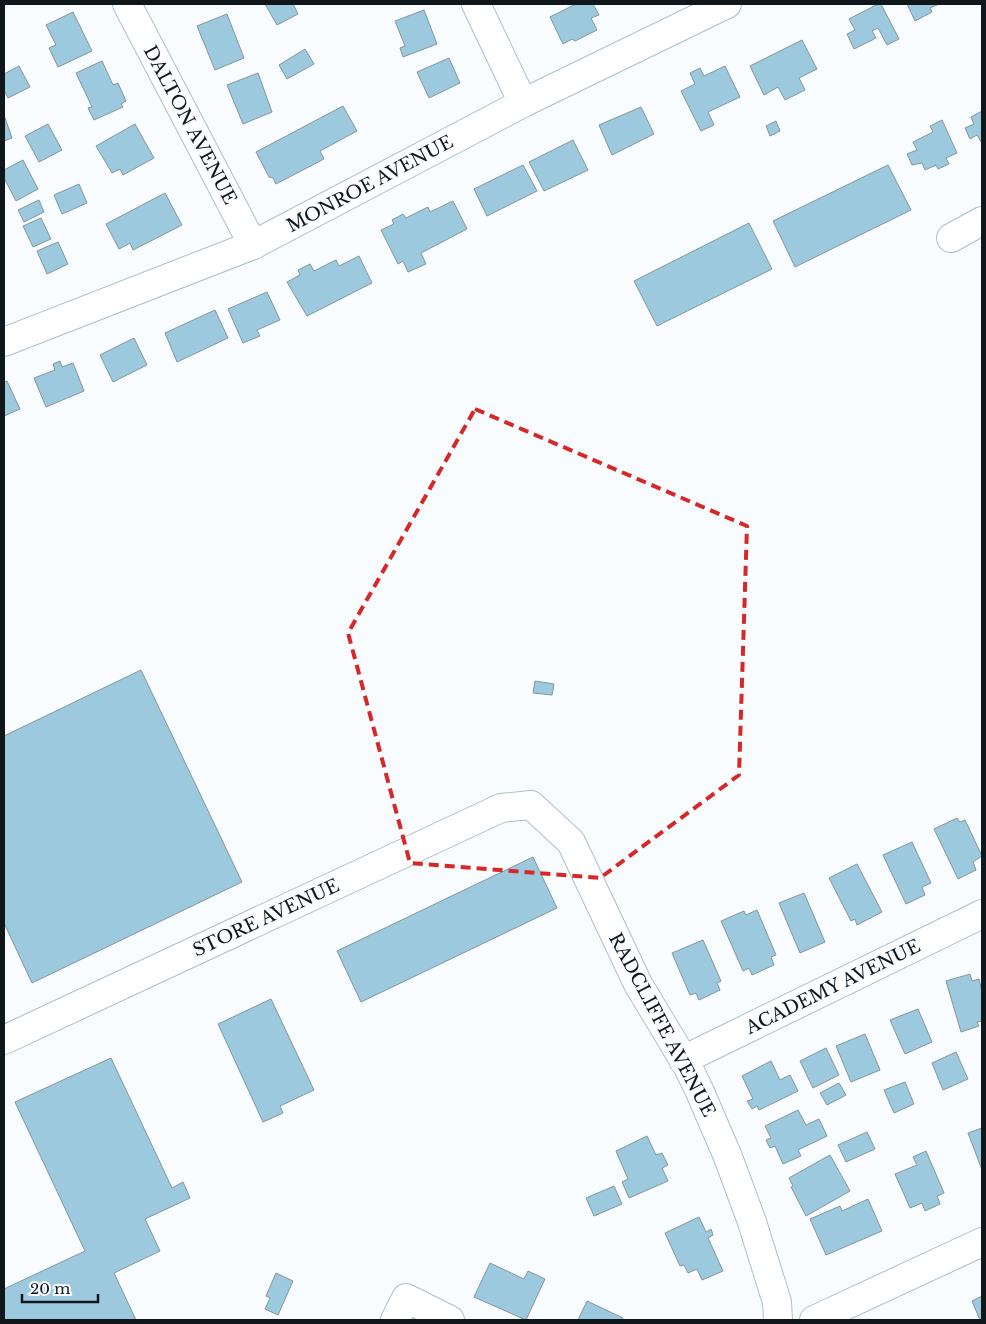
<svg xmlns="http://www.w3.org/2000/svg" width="986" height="1324" viewBox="0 0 986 1324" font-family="'Libre Baskerville',serif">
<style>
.building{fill:#9dc9de;stroke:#82969f}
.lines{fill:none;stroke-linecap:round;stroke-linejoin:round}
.minor-casing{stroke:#acc0ca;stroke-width:30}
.minor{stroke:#fff;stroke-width:28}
.marked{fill:none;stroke:#d62828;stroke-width:4;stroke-dasharray:10 6;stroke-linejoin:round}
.labels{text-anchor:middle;stroke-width:4;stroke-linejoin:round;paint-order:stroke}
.street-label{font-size:18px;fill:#10171b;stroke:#f8fcfe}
</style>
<rect width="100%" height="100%" fill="#f8fcfe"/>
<g class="building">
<polygon points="265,4 293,4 298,14 277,25"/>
<polygon points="576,4 593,4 599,15 591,18 597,30 575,41 572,39 563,44 550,17"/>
<polygon points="878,4 881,4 899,39 887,45 878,28 872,31 876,38 854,49 847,34 855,30 849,19"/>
<polygon points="907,4 939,4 930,8 932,12 915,21"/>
<polygon points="424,10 437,44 403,57 400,48 405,46 395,21"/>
<polygon points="73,12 92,51 58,67 49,48 56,45 46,25"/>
<polygon points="227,14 244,58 215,70 197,26"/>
<polygon points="802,40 817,69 799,78 805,90 785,100 778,87 764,95 750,66"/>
<polygon points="305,49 314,64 287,79 279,65"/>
<polygon points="449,58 460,83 429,98 417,72"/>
<polygon points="102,61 113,85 118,83 126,101 121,104 123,107 94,120 88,108 92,107 76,73"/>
<polygon points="19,66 30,87 8,98 4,90 4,74"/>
<polygon points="725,66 740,97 708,112 714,125 701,131 681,91 695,84 690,73 700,68 704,76"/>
<polygon points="258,73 272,112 243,124 227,85"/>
<polygon points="343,106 357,131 320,151 324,159 276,184 273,178 269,177 256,152"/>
<polygon points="641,107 654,134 612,155 599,125"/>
<polygon points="982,111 982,141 981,142 977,135 970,139 965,128 974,124 971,117"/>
<polygon points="4,115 12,138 4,141"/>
<polygon points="942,120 957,153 946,158 949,164 938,169 936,165 925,170 922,163 912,165 907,154 917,150 913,142 933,132 930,126"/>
<polygon points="776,121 780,131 770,136 766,126"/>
<polygon points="48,124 62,150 39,162 25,136"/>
<polygon points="135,124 154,158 123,175 120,169 112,173 96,146"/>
<polygon points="573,140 588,170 544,191 529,162"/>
<polygon points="23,160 38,189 16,201 4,178 4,170"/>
<polygon points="523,165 537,191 487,216 474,189"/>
<polygon points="888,165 911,210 795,267 773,221"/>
<polygon points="79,184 87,203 62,214 54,195"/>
<polygon points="165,193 182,225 133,250 130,243 119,249 106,224"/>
<polygon points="39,200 44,212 24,222 18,210"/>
<polygon points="453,201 467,229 421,253 426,264 408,272 403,261 398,264 381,230 394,224 392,220 403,214 406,218 428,207 430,212"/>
<polygon points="41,218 51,239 33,247 23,226"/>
<polygon points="749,223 772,269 657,326 634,281"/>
<polygon points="58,242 68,264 47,274 37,251"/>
<polygon points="359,256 372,283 307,316 287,282 300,275 298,270 310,264 314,271 336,260 339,266"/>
<polygon points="267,292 280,320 257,330 260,336 243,343 228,309"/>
<polygon points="215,310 228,338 177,362 165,333"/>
<polygon points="134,338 147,365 113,382 100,355"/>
<polygon points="60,361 62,367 73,363 84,391 46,407 34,378 55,370 53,364"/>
<polygon points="7,381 20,409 4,416 4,382"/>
<polygon points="141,670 242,882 32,983 4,923 4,736"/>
<polygon points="535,681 554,684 552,695 533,693"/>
<polygon points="957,818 960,822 965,820 982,856 973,862 976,870 958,879 934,829"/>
<polygon points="912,842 931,883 922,887 925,895 906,904 883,855"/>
<polygon points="533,857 557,908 361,1002 337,951"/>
<polygon points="857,864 882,912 857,925 855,919 851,921 829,878"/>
<polygon points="804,893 825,942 800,953 779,903"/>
<polygon points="757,910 776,955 771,957 774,965 752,975 749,968 743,971 721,921 744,911 746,915"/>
<polygon points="703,940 721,981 717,983 720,990 699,1000 696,993 690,995 672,953"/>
<polygon points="970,974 972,981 979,979 982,992 982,1021 977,1022 979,1026 961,1032 946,981"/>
<polygon points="271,999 314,1090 280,1106 283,1113 263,1122 218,1024"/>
<polygon points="918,1009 932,1042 905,1054 890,1020"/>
<polygon points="865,1034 880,1070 851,1082 836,1046"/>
<polygon points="826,1048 839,1075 813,1088 800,1061"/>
<polygon points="956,1052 968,1079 943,1090 932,1063"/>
<polygon points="111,1058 172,1188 183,1182 190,1198 145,1219 160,1251 114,1273 136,1320 4,1320 4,1289 85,1251 15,1102"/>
<polygon points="771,1061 780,1080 790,1075 798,1091 759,1110 757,1106 752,1109 747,1101 753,1099 742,1076"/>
<polygon points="905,1082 914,1104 894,1113 884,1090"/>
<polygon points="839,1083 846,1095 827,1105 820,1093"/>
<polygon points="798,1110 806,1125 819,1119 827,1136 798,1150 801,1156 783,1164 775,1146 770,1148 766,1140 771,1138 765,1126"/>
<polygon points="982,1128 982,1170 968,1133"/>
<polygon points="867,1132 875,1149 846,1162 838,1145"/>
<polygon points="647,1136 656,1155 662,1153 668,1165 662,1168 668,1181 629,1198 622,1182 628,1179 616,1151"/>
<polygon points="926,1151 944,1193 937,1196 940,1204 925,1211 922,1203 910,1208 895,1174 917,1165 913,1157"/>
<polygon points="830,1155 850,1191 806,1216 791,1187 793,1186 789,1178"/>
<polygon points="614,1186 622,1204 594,1216 586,1198"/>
<polygon points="868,1199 882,1231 826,1255 810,1219 840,1206 842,1211"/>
<polygon points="699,1217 706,1232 711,1229 713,1235 708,1238 723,1271 702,1280 697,1269 688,1273 684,1265 680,1266 665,1233"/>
<polygon points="490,1263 524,1279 528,1271 545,1279 526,1320 474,1297"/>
<polygon points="276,1273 293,1281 278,1315 265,1309 270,1298 266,1296"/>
<polygon points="982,1296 982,1320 980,1320 972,1301"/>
<polygon points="587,1301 623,1318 622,1320 578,1320"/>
</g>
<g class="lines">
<defs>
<g id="minor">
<polyline points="127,4 253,245"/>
<polyline points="476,4 523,103"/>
<polyline points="951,238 982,221"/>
<polyline points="4,342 253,245 523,103 727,4"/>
<polyline points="4,1040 501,808 531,805 571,842 638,984 688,1067 700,1092 728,1157 752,1222 777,1302 778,1320"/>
<polyline points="683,1060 982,914"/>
<polyline points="395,1320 406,1298 450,1320"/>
<polyline points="814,1320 982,1242"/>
</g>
</defs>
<use href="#minor" class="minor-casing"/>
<use href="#minor" class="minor"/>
</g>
<path class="marked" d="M475 409 747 526 739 775 600 878 410 863 348 633Z"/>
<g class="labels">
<g class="street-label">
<text transform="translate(190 125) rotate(62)" y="6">DALTON AVENUE</text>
<text transform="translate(370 184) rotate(-28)" y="6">MONROE AVENUE</text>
<text transform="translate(266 918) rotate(-25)" y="6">STORE AVENUE</text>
<text transform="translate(833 987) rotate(-26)" y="6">ACADEMY AVENUE</text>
<text transform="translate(662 1025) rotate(62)" y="6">RADCLIFFE AVENUE</text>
</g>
</g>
<rect width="986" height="1324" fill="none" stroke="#10171b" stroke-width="10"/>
<path d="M22 1294v8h76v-8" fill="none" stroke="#10171b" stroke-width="2.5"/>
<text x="30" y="1294" font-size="15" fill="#10171b" stroke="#f8fcfe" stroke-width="4" paint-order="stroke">20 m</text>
</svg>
